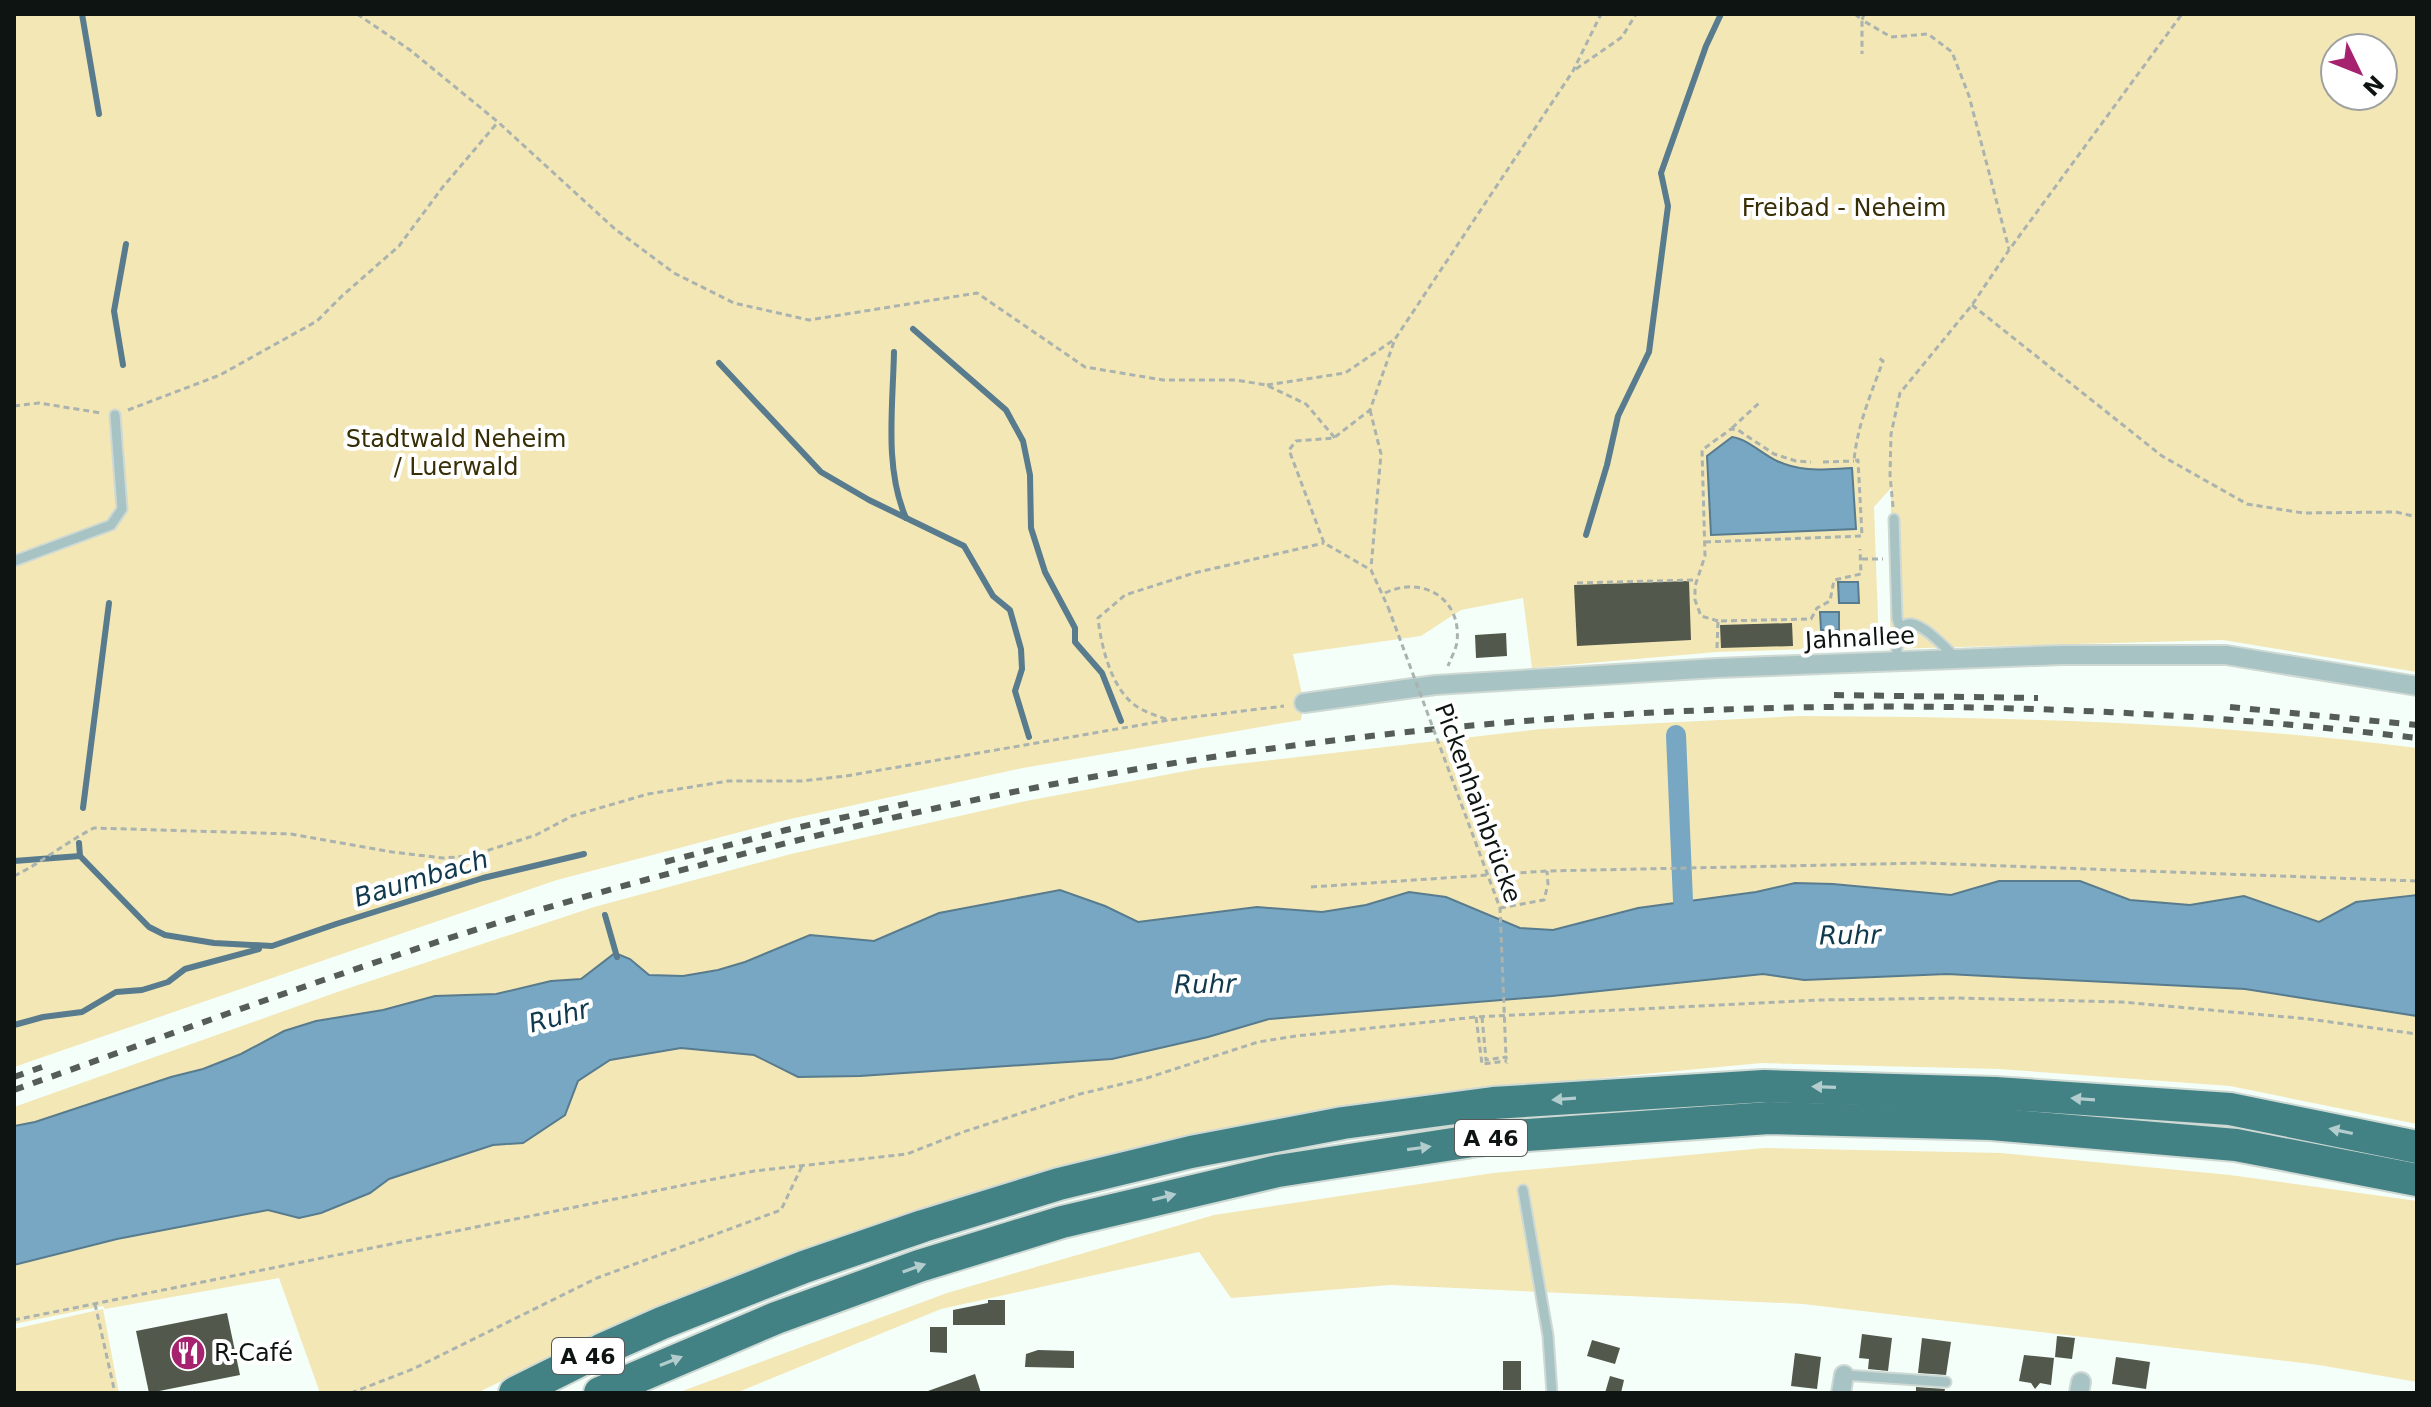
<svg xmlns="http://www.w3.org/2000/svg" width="2431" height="1407" viewBox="0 0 2431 1407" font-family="'DejaVu Sans',sans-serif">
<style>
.green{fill:#f3e7b6;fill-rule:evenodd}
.water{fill:#77a7c2;stroke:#587b8d;stroke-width:2}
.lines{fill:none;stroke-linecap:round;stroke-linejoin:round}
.stream{stroke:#587b8d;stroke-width:6}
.canal{stroke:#77a7c2;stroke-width:20}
.building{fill:#52584c}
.lane-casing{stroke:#cfd9d4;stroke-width:13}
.street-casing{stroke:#cfd9d4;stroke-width:22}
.highway-casing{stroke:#cfd9d4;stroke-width:36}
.path{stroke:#aab3ae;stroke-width:3;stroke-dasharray:6 4;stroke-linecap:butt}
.lane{stroke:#a8c3c4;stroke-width:9}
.street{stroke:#a8c3c4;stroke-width:18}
.highway{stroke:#428184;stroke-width:32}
.rail{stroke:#565d59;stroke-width:6;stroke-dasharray:10 10;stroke-linecap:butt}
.path-bridge{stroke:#aab3ae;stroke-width:3;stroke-dasharray:6 4;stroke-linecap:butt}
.oneway{fill:#b3cdce}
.labels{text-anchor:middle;stroke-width:8;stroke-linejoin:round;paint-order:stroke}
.shield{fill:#fff;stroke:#565a58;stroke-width:2}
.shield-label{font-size:22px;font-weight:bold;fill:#0e1411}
.park-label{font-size:24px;fill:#372e05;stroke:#fff}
.street-label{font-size:24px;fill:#0e1411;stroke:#fff}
.poi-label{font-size:24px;fill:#0e1411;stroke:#fff;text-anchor:start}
.water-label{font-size:26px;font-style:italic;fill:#10394d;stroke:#fff}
</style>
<rect width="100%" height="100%" fill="#f4fff9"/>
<g class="green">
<path d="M14 14H2417V672L2223 640 1890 649 1891 488 1874 507 1879 647 1717 652 1532 668 1523 598 1461 610 1421 636 1293 654 1304 703 1301 720 1023 768 786 820 557 880 14 1067ZM2335 48H2383V96H2335Z"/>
<path d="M1800 716C2006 717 2212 722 2417 748V895L2356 902 2319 922 2244 896 2190 905 2130 900 2079 881H1999L1951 895 1832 883H1795L1755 892 1638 908 1553 930 1520 928 1446 897 1409 892 1366 905 1322 912 1257 907 1138 922 1105 906 1060 890 939 913 874 941 810 935 745 962 718 970 683 976 648 974 630 959 602 963 581 979 551 981 496 994 435 996 383 1010 316 1021 284 1031 241 1054 203 1069 170 1077 34 1122 14 1126V1107L343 990 594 907 791 854 1026 801 1202 768 1541 729Z"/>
<polygon points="1763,974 1804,980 1947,974 2245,989 2417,1016 2417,1124 2230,1086 1999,1069 1762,1063 1484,1089 899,1223 627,1320 477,1393 320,1393 279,1278 105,1309 103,1306 14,1324 14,1265 162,1229 565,1115 578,1080 610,1060 681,1048 754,1055 798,1077 860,1076 1112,1059 1208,1037 1269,1019 1552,996"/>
<polygon points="1764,1148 2001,1153 2230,1175 2417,1201 2417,1382 2319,1365 1803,1304 1390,1285 1231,1298 1199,1252 941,1309 736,1393 677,1393 947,1293 1214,1215 1493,1173"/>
<polygon points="103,1309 119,1393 14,1393 14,1329"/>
</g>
<g class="water">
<path d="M1732 437C1748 439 1762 454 1777 461 1802 473 1826 469 1852 468L1856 529 1711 535 1707 456Z"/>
<polygon points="1838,582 1858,582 1859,603 1839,603"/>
<polygon points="1820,612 1839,612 1839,630 1821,630"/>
<polygon points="1999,881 2080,881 2130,900 2190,905 2244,896 2319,922 2356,902 2417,895 2417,1016 2245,989 1947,974 1804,980 1763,974 1552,996 1269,1019 1208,1037 1112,1059 860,1076 798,1077 754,1055 681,1048 610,1060 578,1081 565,1115 523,1143 493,1145 389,1179 370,1193 321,1213 299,1218 268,1210 117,1239 14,1265 14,1126 35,1122 171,1077 203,1069 241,1054 284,1031 316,1021 383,1010 435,996 496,994 551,981 581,979 615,953 630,959 649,975 683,976 718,970 745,962 810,935 874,941 939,913 1060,890 1105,906 1138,922 1257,907 1322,912 1366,905 1409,892 1446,897 1520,928 1553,930 1638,908 1756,892 1795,883 1833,884 1951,895"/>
</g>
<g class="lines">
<g class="stream">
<polyline points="82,14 99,114"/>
<polyline points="913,329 1006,410 1023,441 1030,475 1031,528 1045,572 1075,628 1075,642 1102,673 1121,721"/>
<path d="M894 352C893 405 884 468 906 518"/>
<polyline points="719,363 821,472 869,500 964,546 993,596 1010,610 1021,649 1022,669 1015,691 1029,737"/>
<polyline points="123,365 114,311 126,244"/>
<polyline points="1586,535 1607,465 1618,416 1649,352 1668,206 1661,173 1706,46 1721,14"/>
<polyline points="83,808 109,603"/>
<polyline points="79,843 80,856 149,927 165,935 214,943 272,946 336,924 483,878 584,854"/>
<polyline points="14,861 80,856"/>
<polyline points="605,915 617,957"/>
<polyline points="14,1025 43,1017 82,1012 116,992 142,990 168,982 185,969 259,949"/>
</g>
<polyline class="canal" points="1676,735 1683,901"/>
</g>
<g class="building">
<polygon points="1689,581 1691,640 1577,646 1574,585"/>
<polygon points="1792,623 1793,646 1721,648 1720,625"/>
<polygon points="1506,633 1507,656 1476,658 1475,635"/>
<polygon points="988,1300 1005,1300 1005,1325 953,1325 953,1310 988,1303"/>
<polygon points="227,1313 240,1375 149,1393 136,1331"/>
<polygon points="930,1327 947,1327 947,1353 930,1352"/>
<polygon points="1862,1334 1892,1338 1888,1371 1868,1369 1869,1359 1859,1358"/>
<polygon points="2057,1336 2075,1338 2072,1359 2055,1357"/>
<polygon points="1922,1338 1951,1342 1946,1375 1918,1373"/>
<polygon points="1592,1340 1620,1348 1615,1364 1587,1356"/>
<polygon points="1038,1350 1074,1351 1074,1368 1025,1367 1026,1354"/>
<polygon points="1795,1353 1821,1357 1817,1389 1791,1386"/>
<polygon points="2024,1355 2054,1358 2051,1385 2040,1383 2035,1389 2031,1383 2019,1381"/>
<polygon points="2116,1357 2150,1362 2146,1389 2112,1384"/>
<rect x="1503" y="1361" width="18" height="29"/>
<polygon points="975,1374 981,1393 928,1393 928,1391"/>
<polygon points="1610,1376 1624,1380 1621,1393 1605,1393"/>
<polygon points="1916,1387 1945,1389 1944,1393 1916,1393"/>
</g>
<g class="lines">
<defs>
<g id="lane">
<polyline points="1894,519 1897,618 1900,628"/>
<polyline points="14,561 111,525 122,509 115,415"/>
<path d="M1897 660C1894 594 1932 634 1956 658"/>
<polyline points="1523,1190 1548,1336 1552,1393"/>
<polyline points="1844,1375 1946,1382"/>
</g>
<g id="street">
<polyline points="1304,703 1435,685 1717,668 2062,655 2226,655 2417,686"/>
<polyline points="1841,1393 1844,1375"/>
<polyline points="2079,1393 2081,1382"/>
</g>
<g id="highway">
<polyline points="515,1393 601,1350 662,1323 804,1267 923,1226 1059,1184 1191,1152 1343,1123 1493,1103 1764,1086 1995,1093 2230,1109 2417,1147"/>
<polyline points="600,1393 776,1318 919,1266 1062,1222 1278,1171 1498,1137 1769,1118 1991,1124 2236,1145 2417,1180"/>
</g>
</defs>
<use href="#lane" class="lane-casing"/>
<use href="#street" class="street-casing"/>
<use href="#highway" class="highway-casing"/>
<g class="path">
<polyline points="357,14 410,50 498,122 615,229 674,273 734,303 809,320 977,293 1085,367 1163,380 1236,380 1266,385 1306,404 1335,438 1296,441 1289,450 1324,543 1371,570 1388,607"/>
<polyline points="1855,14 1862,20 1862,54"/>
<polyline points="1864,14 1862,20 1891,37 1928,34 1952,52 1969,96 2009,249"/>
<polyline points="1576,69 1622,37 1636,14"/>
<polyline points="1972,305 2162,456 2247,504 2303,513 2396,512 2417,517"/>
<polyline points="1267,385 1345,373 1395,339"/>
<polyline points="14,406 39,403 101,413"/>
<polyline points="128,410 220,375 317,321 342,296 399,246 442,188 498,122"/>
<polyline points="1370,410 1381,454 1371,568"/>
<polyline points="1732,428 1759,403"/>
<polyline points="1335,437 1370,410 1395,339 1573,71 1601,14"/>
<polyline points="1823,462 1854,461"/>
<polyline points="1893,507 1890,475 1891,434 1900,393 1972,305 2009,250 2182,14"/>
<path d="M1705 542 1862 536 1858 460 1854 461C1857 426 1871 394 1883 361L1879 358"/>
<polyline points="1862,559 1883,559"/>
<polyline points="1577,583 1695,580"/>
<path d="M1385 593C1422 575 1462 598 1457 642 1456 649 1451 658 1448 666"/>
<polyline points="1718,621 1701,616 1695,600 1695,586 1705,556 1702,450 1731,429 1738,430 1774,454 1796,461 1811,462"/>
<polyline points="1717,648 1718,621 1811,619 1817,608 1830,601 1834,580 1861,574 1860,549"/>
<path d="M1166 719C1154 715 1141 711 1131 702 1110 683 1101 645 1098 618L1125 595 1194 573 1324 543"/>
<path d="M14 876C43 862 66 842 94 828L291 834 392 852 443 858 470 856 536 835 572 816 648 794 728 781H802L846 776 1169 720 1284 706"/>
<polyline points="1311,887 1547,871 1924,863 2417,881"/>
<polyline points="1500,908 1544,900 1548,884 1547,871"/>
<polyline points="1476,1017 1482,1064 1507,1061"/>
<polyline points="1482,1017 1486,1060 1506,1057 1507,1064"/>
<polyline points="95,1304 115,1393"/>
<polyline points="14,1320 754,1171 907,1154 963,1132 1080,1094 1147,1078 1258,1042 1296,1036 1476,1017 1819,1000 1958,998 2122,1002 2309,1019 2417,1034"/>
<polyline points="351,1393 413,1369 597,1278 781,1210 802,1166"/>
</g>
<use href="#lane" class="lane"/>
<use href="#street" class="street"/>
<use href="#highway" class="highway"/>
<g class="rail">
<polyline points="1834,695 2038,698"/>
<polyline points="2230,707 2417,725"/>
<polyline points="665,862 786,830 914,802"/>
<polyline points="14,1077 42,1067"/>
<path d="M14 1090C219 1017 424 940 634 883 820 832 1009 788 1200 759 1601 697 2014 690 2417 738"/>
</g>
<polyline class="path-bridge" points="1388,607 1500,908 1506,1057"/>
</g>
<defs><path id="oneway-solid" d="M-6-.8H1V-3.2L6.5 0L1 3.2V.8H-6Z" transform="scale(2)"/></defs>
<g class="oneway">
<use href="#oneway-solid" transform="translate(1824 1087) rotate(-178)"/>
<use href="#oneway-solid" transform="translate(1564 1099) rotate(176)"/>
<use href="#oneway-solid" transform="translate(2083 1099) rotate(-176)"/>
<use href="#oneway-solid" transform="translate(2341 1131) rotate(-168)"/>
<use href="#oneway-solid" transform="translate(1419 1148) rotate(-8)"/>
<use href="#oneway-solid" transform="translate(1164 1197) rotate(-14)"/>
<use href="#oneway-solid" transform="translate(914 1268) rotate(-19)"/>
<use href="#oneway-solid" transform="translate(671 1361) rotate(-22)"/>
</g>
<defs>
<symbol id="restaurant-disc" viewBox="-11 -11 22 22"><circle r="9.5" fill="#a6226e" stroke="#fff"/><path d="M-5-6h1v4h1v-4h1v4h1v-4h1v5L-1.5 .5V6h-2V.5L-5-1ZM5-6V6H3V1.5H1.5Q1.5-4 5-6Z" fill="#fff"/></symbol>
</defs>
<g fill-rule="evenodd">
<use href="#restaurant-disc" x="168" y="1333" width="40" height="40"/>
</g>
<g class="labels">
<g class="shield">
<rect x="1455" y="1120" width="72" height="36" rx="6"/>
<rect x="552" y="1338" width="72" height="36" rx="6"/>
</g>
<g class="shield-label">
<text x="1491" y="1146">A 46</text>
<text x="588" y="1364">A 46</text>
</g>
<g class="park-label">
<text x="1844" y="216">Freibad - Neheim</text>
<text x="456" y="447">Stadtwald Neheim<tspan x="456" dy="28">/ Luerwald</tspan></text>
</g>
<g class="street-label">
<text transform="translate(1860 638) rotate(-3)" y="8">Jahnallee</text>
<text transform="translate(1478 803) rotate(70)" y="8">Pickenhainbrücke</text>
</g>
<g class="poi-label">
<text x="214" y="1361">R-Café</text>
</g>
<g class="water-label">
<text transform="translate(421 878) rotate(-17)" y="9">Baumbach</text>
<text transform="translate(1850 935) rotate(-1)" y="9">Ruhr</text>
<text transform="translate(1205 984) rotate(-1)" y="9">Ruhr</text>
<text transform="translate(559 1016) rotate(-15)" y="9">Ruhr</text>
</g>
</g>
<rect width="2431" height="1407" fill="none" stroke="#0e1411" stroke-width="32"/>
<g transform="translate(2359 72) rotate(133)"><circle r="38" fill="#ffffff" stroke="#9fa1a0" stroke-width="2"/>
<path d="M0-6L14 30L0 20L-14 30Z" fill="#a6226e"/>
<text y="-12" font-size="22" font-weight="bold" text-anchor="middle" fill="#0e1411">N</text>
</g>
</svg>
